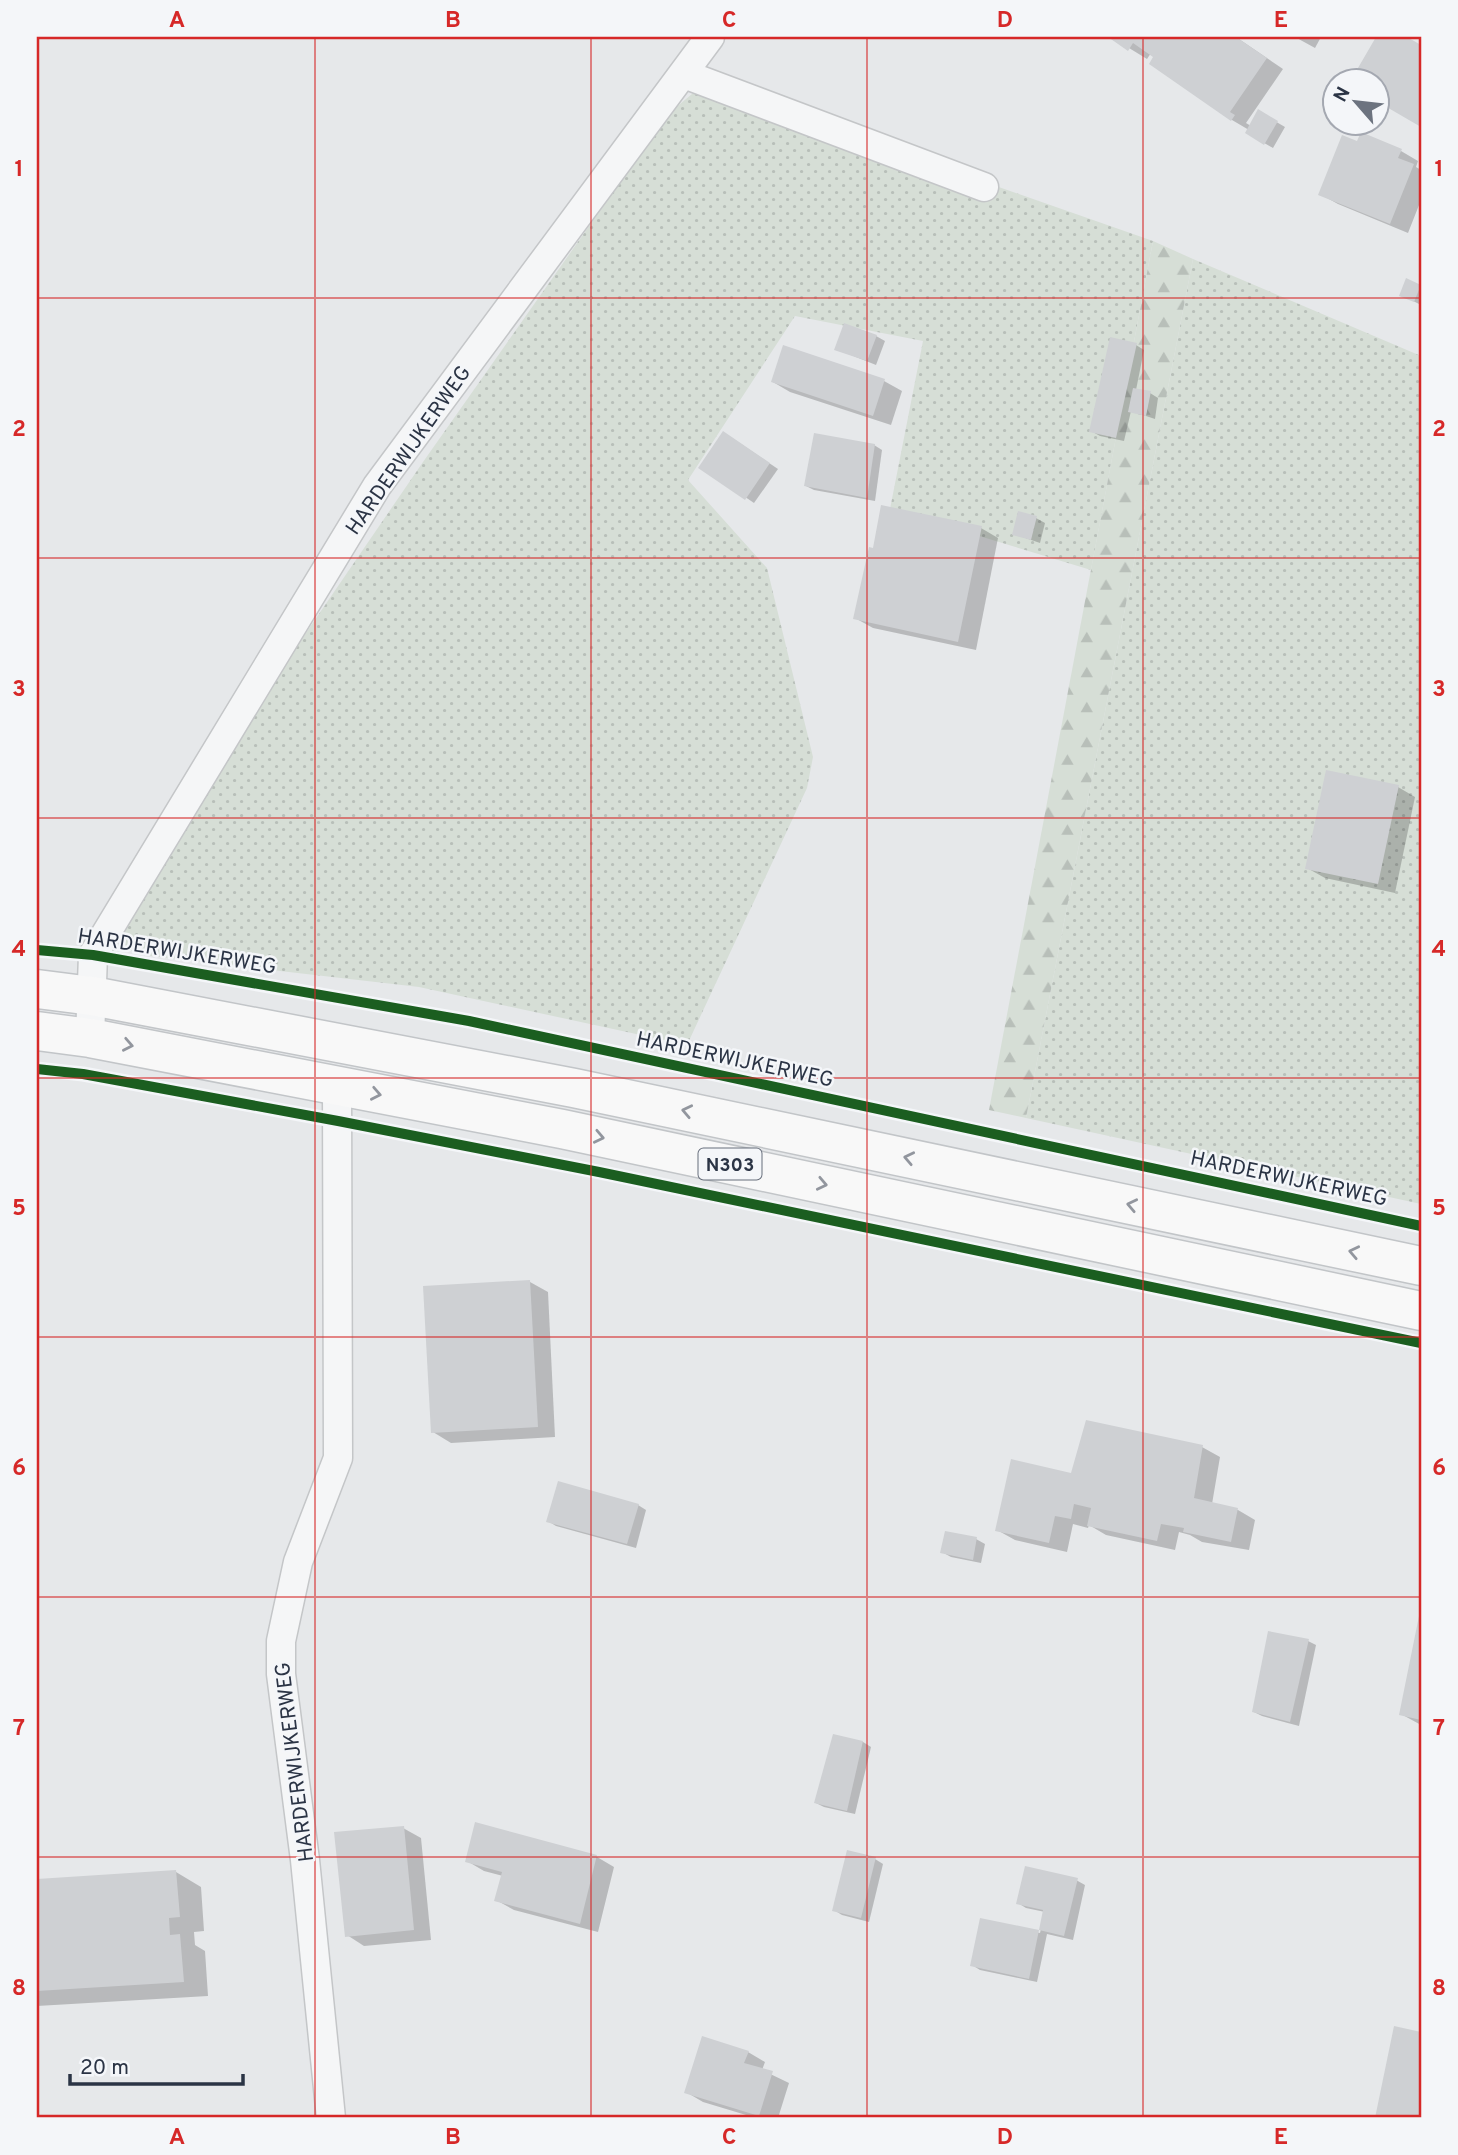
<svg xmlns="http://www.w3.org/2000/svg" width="1458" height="2155" viewBox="0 0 1458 2155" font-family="Overpass,sans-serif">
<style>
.grass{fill:url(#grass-dots)}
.forest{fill:url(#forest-firs)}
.shadow{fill:#0003}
.building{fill:#ced0d3}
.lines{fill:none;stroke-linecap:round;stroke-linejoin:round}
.lane-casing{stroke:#c4c6c8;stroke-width:31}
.primary-casing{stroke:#c2c5c8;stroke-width:41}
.lane{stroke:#f5f6f7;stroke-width:28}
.primary{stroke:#f8f8f8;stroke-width:38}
.cycleway-casing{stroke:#f4f6f9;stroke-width:15}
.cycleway{stroke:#1b5e20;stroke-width:10}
.oneway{stroke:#92969e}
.grid{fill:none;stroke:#d62828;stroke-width:2;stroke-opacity:0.55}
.labels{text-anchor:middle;stroke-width:5;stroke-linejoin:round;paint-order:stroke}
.shield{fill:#f4f6f9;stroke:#676e7b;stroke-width:2}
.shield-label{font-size:19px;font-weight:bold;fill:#2b3445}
.street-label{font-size:21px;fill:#2b3445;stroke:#f4f6f9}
.neatline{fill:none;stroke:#d62828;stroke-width:2.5}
.grid-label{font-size:23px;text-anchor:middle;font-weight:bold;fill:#d62828}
</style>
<defs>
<pattern id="grass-dots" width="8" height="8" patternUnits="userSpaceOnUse" patternTransform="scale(1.75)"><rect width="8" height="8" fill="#d6ded6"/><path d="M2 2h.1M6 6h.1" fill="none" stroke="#b8bfb9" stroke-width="1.8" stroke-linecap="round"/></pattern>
<pattern id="forest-firs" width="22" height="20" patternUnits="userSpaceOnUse" patternTransform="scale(1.75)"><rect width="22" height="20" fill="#d6ded6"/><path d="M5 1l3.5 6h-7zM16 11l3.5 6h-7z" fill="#b8bfb9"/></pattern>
</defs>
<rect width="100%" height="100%" fill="#e6e8ea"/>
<g class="grass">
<polygon points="704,84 1153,241 1091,570 890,509 923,341 795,316 688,480 767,568 813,757 807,788 687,1045 419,987 151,956 95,941 423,462 668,114"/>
<polygon points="1193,259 1421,356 1421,1204 1026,1118"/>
</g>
<polygon class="forest" points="1153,241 1193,259 1026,1118 989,1110"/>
<g class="shadow">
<polygon points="1111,37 1236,37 1283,69 1246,123 1251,126 1259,112 1285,127 1273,148 1247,133 1249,130 1232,120 1151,53 1147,59"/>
<polygon points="1295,37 1321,37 1315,48"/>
<polygon points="1378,37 1403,37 1421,47 1421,125 1378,100 1378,80 1353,80"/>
<polygon points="1358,143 1401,151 1418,161 1416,167 1421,170 1421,200 1408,233 1338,204 1320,194"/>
<polygon points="1407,280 1421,287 1421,305 1401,295"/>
<polygon points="876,336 885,341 876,365 836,349"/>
<polygon points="1136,345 1144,350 1136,390 1150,393 1158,398 1155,419 1131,411 1124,441 1100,436 1091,431"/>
<polygon points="884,381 902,391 891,425 790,392 773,382"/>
<polygon points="732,438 778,469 754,503 701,467"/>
<polygon points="874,445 882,450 875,501 814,490 806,486"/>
<polygon points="1036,518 1045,523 1040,543 1014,534"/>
<polygon points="981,528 998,538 976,650 873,628 855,618"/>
<polygon points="1398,787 1415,797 1395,893 1325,878 1307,868"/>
<polygon points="530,1282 548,1292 555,1437 451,1443 433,1432"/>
<polygon points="1202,1447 1220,1457 1212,1504 1238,1510 1255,1520 1249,1550 1202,1542 1190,1535 1179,1532 1175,1550 1106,1535 1089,1525 1088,1528 1073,1524 1067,1552 1015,1540 997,1530 1073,1475"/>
<polygon points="638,1505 646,1510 636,1548 556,1526 548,1521"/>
<polygon points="976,1539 985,1544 981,1563 951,1557 942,1552"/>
<polygon points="1421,1616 1421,1725 1401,1714"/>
<polygon points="1308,1641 1316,1645 1299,1726 1262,1716 1254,1712"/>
<polygon points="834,1736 863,1742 871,1747 855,1814 824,1807 816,1803"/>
<polygon points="403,1828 421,1838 431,1940 364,1946 347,1935"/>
<polygon points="597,1857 614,1867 598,1932 514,1910 496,1900 503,1876 484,1871 467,1861"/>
<polygon points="875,1859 883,1864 869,1922 842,1915 834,1910"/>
<polygon points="176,1872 201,1887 204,1931 194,1932 195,1945 205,1951 208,1996 37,2006 37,1881"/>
<polygon points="1076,1880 1085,1885 1073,1940 1047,1934 1037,1982 980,1970 972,1965 981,1920 1040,1933 1045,1912 1026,1908 1018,1903"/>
<polygon points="1396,2028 1421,2034 1421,2118 1376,2118"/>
<polygon points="748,2052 765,2062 762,2070 789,2083 778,2118 756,2118 703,2102 686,2092"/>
</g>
<g class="building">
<polygon points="1108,37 1236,37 1267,58 1230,112 1235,115 1231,121 1149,64 1153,57 1133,43 1128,51"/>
<polygon points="1376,37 1407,37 1421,45 1421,127 1378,102 1378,80 1351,80"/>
<polygon points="1258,109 1278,121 1264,145 1245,133"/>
<polygon points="1361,132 1402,149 1398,158 1414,164 1390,224 1318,195 1342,135 1357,141"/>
<polygon points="1406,278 1421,285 1414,302 1399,296"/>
<polygon points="844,323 877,335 867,361 834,350"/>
<polygon points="1110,337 1137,343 1116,438 1089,432"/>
<polygon points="783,345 885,379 873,416 771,382"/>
<polygon points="1133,388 1151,391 1146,416 1128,412"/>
<polygon points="723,431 770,463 745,500 698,468"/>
<polygon points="814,433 875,444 867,498 804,486"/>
<polygon points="881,505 982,526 958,642 853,619 869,547 873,548"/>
<polygon points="1018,511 1037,516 1031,540 1012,535"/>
<polygon points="1326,770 1399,785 1378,884 1305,869"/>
<polygon points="530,1280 538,1427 431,1433 423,1286"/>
<polygon points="1086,1420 1203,1445 1194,1498 1238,1508 1231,1542 1183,1532 1184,1528 1161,1524 1157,1541 1087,1526 1091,1508 1074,1504 1071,1519 1055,1516 1049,1543 995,1531 1011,1459 1071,1473"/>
<polygon points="558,1481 639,1504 627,1544 546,1522"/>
<polygon points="945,1531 977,1537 973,1560 940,1553"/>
<polygon points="1420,1611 1421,1611 1421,1720 1399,1715"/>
<polygon points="1268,1631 1309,1639 1290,1722 1252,1712"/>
<polygon points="833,1734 863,1741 847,1811 814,1803"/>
<polygon points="475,1822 597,1855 580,1924 494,1901 502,1872 465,1862"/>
<polygon points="404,1826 414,1930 345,1937 334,1832"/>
<polygon points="847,1850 876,1857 861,1918 832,1911"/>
<polygon points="1025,1866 1078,1878 1064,1936 1039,1930 1043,1910 1016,1904"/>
<polygon points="176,1870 180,1917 169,1918 170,1935 180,1934 184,1982 37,1991 37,1879"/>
<polygon points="980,1918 1039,1930 1029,1979 970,1966"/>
<polygon points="1394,2026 1421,2032 1421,2118 1375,2118"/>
<polygon points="702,2036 749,2051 744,2063 773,2071 759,2116 684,2093"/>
</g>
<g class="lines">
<defs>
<g id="lane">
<polyline points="684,74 984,187"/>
<polyline points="90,1038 93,955 377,486 710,37"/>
<polyline points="331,2118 305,1860 281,1674 281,1641 298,1562 338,1458 337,1086"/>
</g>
<g id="primary">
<polyline points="37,989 92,996 574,1088 1421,1266"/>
<polyline points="37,1031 90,1038 562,1129 1421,1311"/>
</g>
</defs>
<use href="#lane" class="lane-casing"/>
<use href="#primary" class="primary-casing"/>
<use href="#lane" class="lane"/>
<use href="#primary" class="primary"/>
<defs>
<g id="cycleway">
<polyline points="37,950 93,955 469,1021 1421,1226"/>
<polyline points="37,1069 83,1074 338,1121 599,1172 1421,1343"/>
</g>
</defs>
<use href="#cycleway" class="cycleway-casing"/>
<use href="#cycleway" class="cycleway"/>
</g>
<defs><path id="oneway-chevron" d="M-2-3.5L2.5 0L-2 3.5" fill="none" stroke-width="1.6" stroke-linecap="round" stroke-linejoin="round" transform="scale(1.75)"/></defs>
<g class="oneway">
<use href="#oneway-chevron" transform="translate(128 1045) rotate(11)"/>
<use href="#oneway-chevron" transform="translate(376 1094) rotate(11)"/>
<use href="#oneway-chevron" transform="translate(687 1111) rotate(-168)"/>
<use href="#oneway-chevron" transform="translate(599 1137) rotate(12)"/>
<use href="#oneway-chevron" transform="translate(909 1158) rotate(-168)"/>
<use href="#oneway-chevron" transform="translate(822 1184) rotate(12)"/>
<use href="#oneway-chevron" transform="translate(1132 1205) rotate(-168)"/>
<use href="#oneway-chevron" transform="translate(1354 1252) rotate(-168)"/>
</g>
<path class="grid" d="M315 37V2118M591 37V2118M867 37V2118M1143 37V2118M37 298H1421M37 558H1421M37 818H1421M37 1078H1421M37 1337H1421M37 1597H1421M37 1857H1421"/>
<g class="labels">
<rect class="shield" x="698.5" y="1148.5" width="63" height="31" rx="5"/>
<g class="shield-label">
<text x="730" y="1171">N303</text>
</g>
<g class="street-label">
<text transform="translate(408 450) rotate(-55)" y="7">HARDERWIJKERWEG</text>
<text transform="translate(177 951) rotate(9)" y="7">HARDERWIJKERWEG</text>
<text transform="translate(735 1059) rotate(12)" y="7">HARDERWIJKERWEG</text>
<text transform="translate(1289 1178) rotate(12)" y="7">HARDERWIJKERWEG</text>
<text transform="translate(294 1762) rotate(-97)" y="7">HARDERWIJKERWEG</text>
</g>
</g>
<rect width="1458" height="2155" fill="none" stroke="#f4f6f9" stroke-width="77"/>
<g transform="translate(1356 102) rotate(298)"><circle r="33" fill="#f4f6f9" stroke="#a4a8b1" stroke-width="2"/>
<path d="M0-5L12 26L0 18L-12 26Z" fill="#6c737f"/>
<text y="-10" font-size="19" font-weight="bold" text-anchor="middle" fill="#2b3445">N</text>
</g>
<path d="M70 2074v10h173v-10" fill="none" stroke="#2b3445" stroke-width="3.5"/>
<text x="80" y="2074" font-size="21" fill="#2b3445" stroke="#f4f6f9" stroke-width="5" paint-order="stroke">20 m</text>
<rect x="38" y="38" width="1382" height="2078" class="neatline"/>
<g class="grid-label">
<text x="177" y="27">A</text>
<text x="453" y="27">B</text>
<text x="729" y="27">C</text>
<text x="1005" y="27">D</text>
<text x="1281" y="27">E</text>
<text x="19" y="176">1</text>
<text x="1439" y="176">1</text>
<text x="19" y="436">2</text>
<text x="1439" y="436">2</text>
<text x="19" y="696">3</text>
<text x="1439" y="696">3</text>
<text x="19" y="956">4</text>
<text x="1439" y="956">4</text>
<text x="19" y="1215">5</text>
<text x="1439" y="1215">5</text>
<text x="19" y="1475">6</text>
<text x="1439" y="1475">6</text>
<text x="19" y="1735">7</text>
<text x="1439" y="1735">7</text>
<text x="19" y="1995">8</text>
<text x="1439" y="1995">8</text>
<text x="177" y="2144">A</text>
<text x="453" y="2144">B</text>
<text x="729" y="2144">C</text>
<text x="1005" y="2144">D</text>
<text x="1281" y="2144">E</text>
</g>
</svg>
